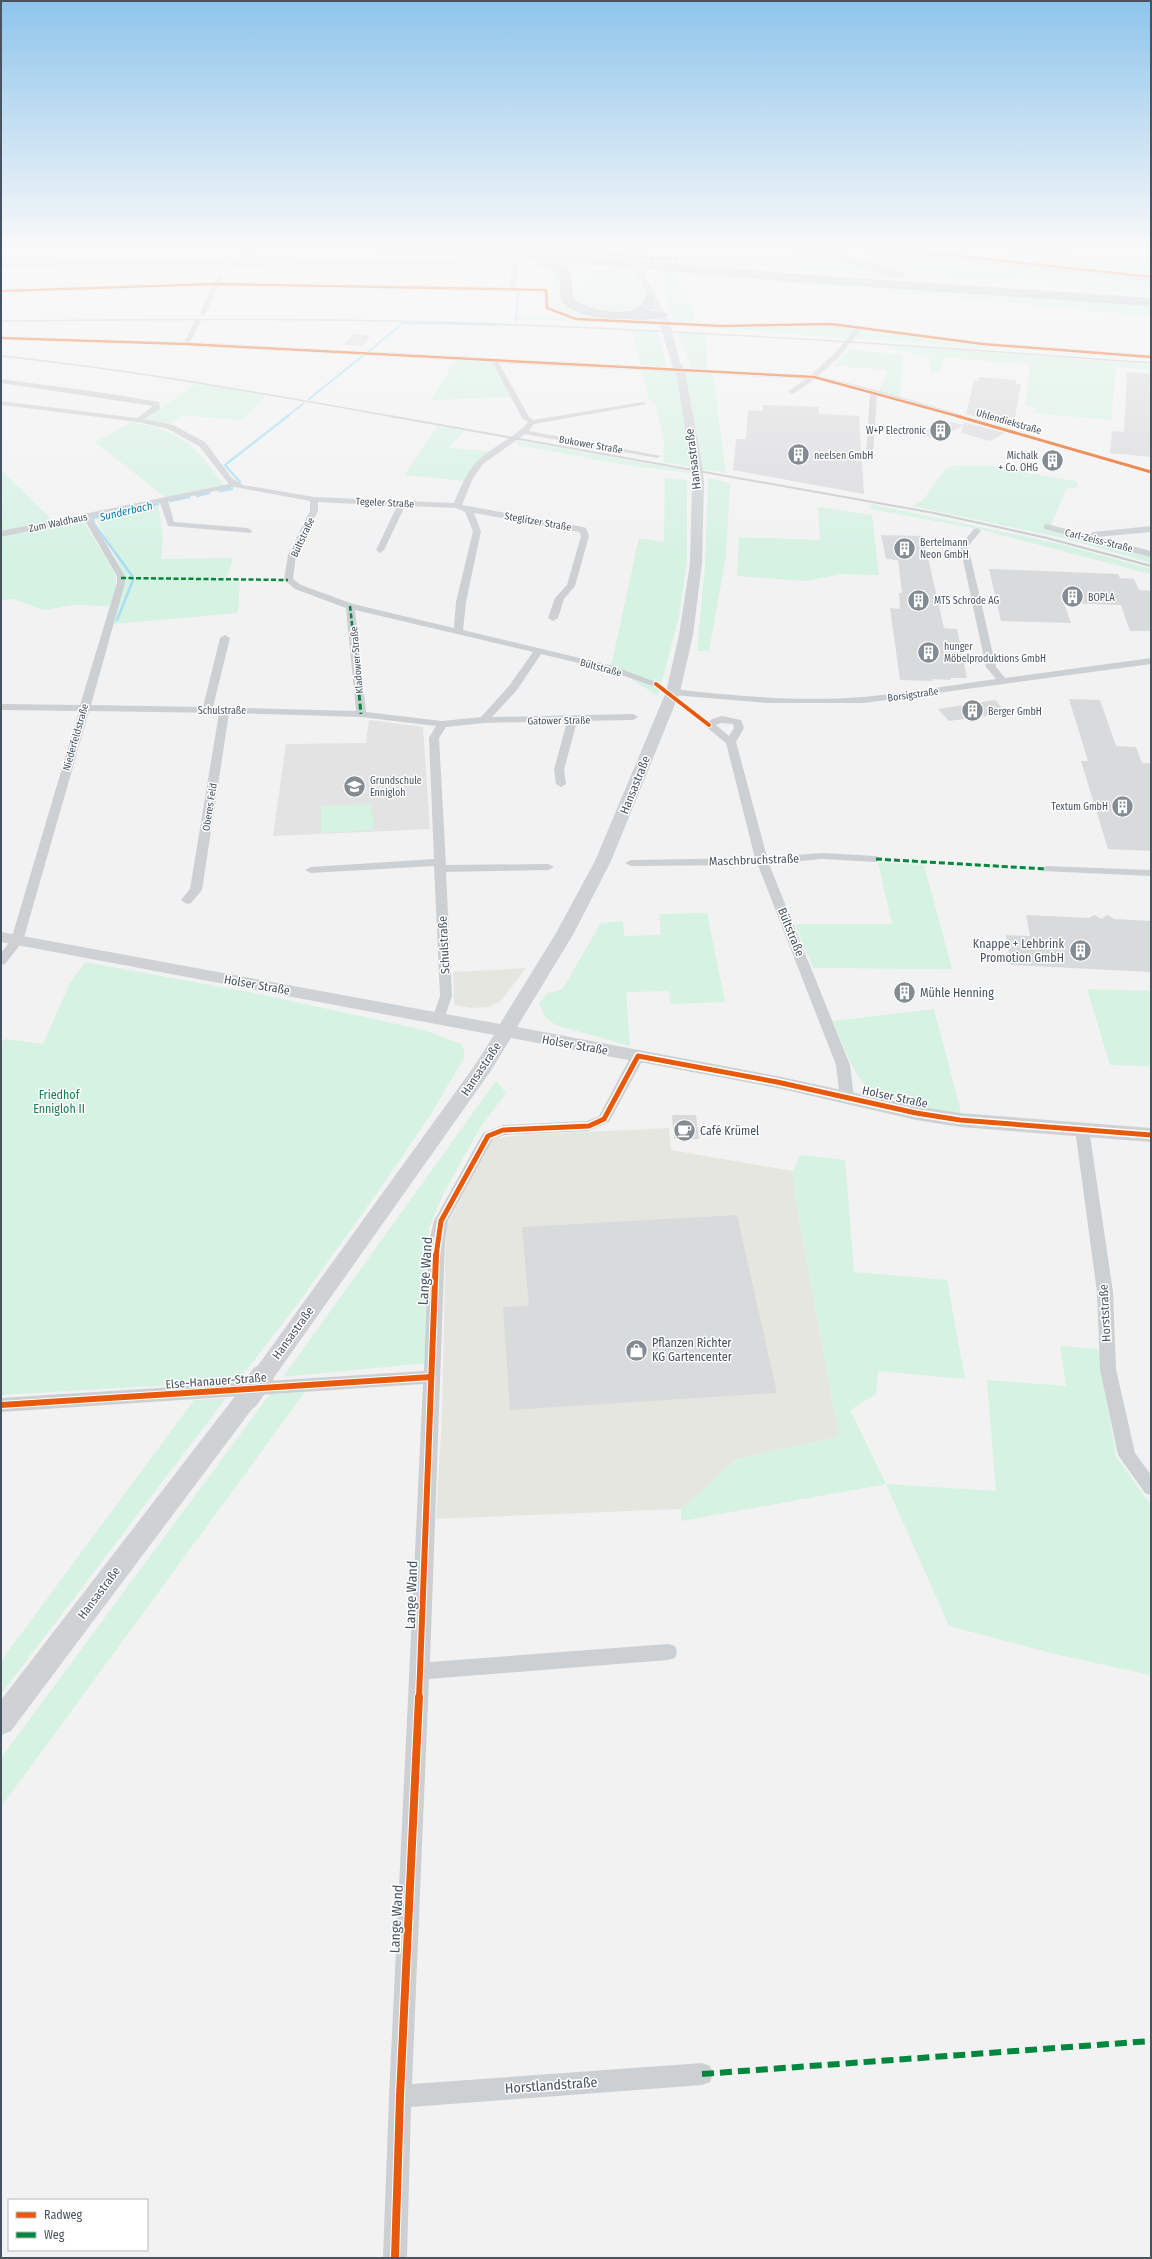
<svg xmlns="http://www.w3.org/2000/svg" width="1152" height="2259" viewBox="0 0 1152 2259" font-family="'Fira Sans Condensed',sans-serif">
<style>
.commercial{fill:#e6e6e0}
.education{fill:#e4e3e4}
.green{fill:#d5f2e3}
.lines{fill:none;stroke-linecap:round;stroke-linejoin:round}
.stream-far1{stroke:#a8def2;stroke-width:2}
.stream{stroke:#a8def2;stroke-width:2.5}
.building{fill:#d9dadc}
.highway-casing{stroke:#b6bbc2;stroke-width:2}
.street{fill:#cdd0d3;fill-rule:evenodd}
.secondary{fill:#ced2d5;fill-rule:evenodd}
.highway{fill:#bdc2c8;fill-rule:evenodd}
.rail-far1{stroke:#c8c9cc;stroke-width:1.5}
.rail{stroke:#c8c9cc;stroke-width:2}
.secondary-bridge-far2{stroke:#ced2d5;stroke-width:10}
.secondary-bridge-far1{stroke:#ced2d5;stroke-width:12}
.secondary-bridge{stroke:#ced2d5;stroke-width:24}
.quiet-far3{stroke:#00873e;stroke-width:2;stroke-dasharray:4 2;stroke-linecap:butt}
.quiet-far2{stroke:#00873e;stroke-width:2.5;stroke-dasharray:5 2.5;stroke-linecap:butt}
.quiet-far1{stroke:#00873e;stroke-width:3;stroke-dasharray:6 3;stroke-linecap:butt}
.quiet{stroke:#00873e;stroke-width:6;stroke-dasharray:12 6;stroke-linecap:butt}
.cycleway-far5-casing{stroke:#fff;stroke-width:3.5}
.cycleway-far4-casing{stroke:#fff;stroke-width:4.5}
.cycleway-far3-casing{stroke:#fff;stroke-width:6}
.cycleway-far2-casing{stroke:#fff;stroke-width:8}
.cycleway-far1-casing{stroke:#fff;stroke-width:8}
.cycleway-casing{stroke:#fff;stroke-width:10}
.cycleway-far5{stroke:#e8590c;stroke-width:2.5}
.cycleway-far4{stroke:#e8590c;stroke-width:3}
.cycleway-far3{stroke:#e8590c;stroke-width:4}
.cycleway-far2{stroke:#e8590c;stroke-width:5}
.cycleway-far1{stroke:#e8590c;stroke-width:6}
.cycleway{stroke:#e8590c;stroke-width:8}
.labels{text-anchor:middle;stroke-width:3;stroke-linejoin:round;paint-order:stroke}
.far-street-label{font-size:10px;fill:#475360;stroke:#fff}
.far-poi-label{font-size:10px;fill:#475360;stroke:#fff;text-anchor:start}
.far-water-label{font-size:11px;font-style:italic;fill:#057aa6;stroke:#fff}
.street-label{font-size:12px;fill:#475360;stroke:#fff}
.poi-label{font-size:12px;fill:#475360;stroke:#fff;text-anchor:start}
.park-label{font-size:12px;fill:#128251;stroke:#fff}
.near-street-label{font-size:14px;fill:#475360;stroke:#fff}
</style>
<rect width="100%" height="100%" fill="#f2f2f2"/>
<g class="commercial">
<polygon points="526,968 501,1001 488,1007 471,1008 454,1005 453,972"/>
<polygon points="669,1128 671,1150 793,1171 797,1208 839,1437 737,1459 681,1509 436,1519 442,1413 446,1227 492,1139 519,1135"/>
</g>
<polygon class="education" points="369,720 423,727 430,829 273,836 286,744 366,743"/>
<g class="green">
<polygon points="334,246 378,246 516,260 512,261"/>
<polygon points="485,246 548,248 628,258"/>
<polygon points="594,246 624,246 627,256 591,251"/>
<path d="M646 246C668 246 800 240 806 259 795 276 676 261 653 259Z"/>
<polygon points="807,246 839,246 915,255 886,253 878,263 910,267 919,256 916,252 921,246 999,246 1151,262 1151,294 944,279 901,273 840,254"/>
<polygon points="794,247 795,247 894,275 936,282 784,270 803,266 814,260 810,253"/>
<polygon points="528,259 605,266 586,269 570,276 569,272 543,261"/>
<path d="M553 269 559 273C561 282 557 295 562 303 571 316 633 316 650 319L654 321 656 326 513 319 514 316 556 318 571 316 551 307 549 303Z"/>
<path d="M601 269H634L645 296 644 304C635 314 589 313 580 302 574 296 577 278 584 274 588 271 596 270 601 269Z"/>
<polygon points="657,271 1151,305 1151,317 883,291 679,275 695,316 693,322 675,323"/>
<polygon points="790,324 835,326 994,347 993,348 701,328 702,327 732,328"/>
<polygon points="632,329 657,330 667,367 641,366"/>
<polygon points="677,331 706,333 707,370 691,368"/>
<polygon points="888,344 1151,365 1151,370 1116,367 1111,420 1035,413 1036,407 1025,406 1030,364 945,358 940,373 931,373 929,357 887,348"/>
<polygon points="849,349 903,355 900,398 879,392 888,370 834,366"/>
<polygon points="456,359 491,362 511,397 432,400"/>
<polygon points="641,370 713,373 726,473 663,462 664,441 659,418 656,407 649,399"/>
<polygon points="197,383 266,396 246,417 238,420 181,415 170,425 145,419"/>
<path d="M132 422C186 433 192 443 224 485L166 498 95 442Z"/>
<path d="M438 426 464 431 448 448 492 451C479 459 471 467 464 481L404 475Z"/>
<polygon points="515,440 696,472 697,474 626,465 518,445"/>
<polygon points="988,465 1078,482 1077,487 1066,489 1050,528 1151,554 1151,563 1068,539 912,506 923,500 945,470 952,466"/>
<polygon points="1,470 53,521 23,526 25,531 83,521 115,573 116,584 112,606 73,605 44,610 13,599 1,600"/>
<polygon points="665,478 687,480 687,560 679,616 658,696 611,666 639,538 664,542"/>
<polygon points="708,478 730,483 726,556 709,651 697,651 705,566"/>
<polygon points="158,504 163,536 161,559 233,558 226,581 240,582 238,613 113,624 124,574 96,518"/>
<polygon points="871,504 1056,543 1151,569 1151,574 978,529 870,509"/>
<polygon points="818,507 872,515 879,575 840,574 806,581 737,576 739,537 820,540"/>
<polygon points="371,804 371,815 374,815 374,830 321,833 321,806"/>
<polygon points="878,862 924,865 952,969 813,968 795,924 892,924"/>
<polygon points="707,913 725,1002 671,1004 669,991 626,992 630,1046 556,1025 545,1017 539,1004 547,993 558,991 563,988 601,923 623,921 624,936 661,935 659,914"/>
<polygon points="85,962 264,995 423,1030 462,1044 465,1056 431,1114 379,1190 296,1306 238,1381 1,1395 1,1043 5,1039 43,1044 70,983"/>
<polygon points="1087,989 1151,991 1151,1066 1110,1065"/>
<path d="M934 1009 962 1116C940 1111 880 1104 866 1087 851 1069 842 1042 833 1021Z"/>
<polygon points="496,1081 506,1093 480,1128 443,1194 429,1228 427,1363 283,1377"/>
<polygon points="800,1155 845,1160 854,1272 947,1280 965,1379 878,1371 876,1394 850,1410 886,1484 996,1491 987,1380 1066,1386 1060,1346 1098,1349 1116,1457 1151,1505 1151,1675 1055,1654 949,1626 886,1484 681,1521 681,1509 737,1459 839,1437 797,1208 793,1171"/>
<polygon points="305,1392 1,1807 1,1758 270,1394"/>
<polygon points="226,1398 1,1694 1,1661 194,1400"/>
</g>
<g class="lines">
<g class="stream-far1">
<polyline points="337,246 497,259 522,263 523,266"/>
<polyline points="972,246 1151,265"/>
<polyline points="516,321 518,290"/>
<polyline points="368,352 403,323 515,325"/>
<polyline points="309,399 365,354"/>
<polyline points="286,417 303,404"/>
</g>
<g class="stream">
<polyline points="240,482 225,465 288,416"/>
<polyline points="220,491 232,489"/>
<polyline points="197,496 209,493"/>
<polyline points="170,501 189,497"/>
<polyline points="131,509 158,504"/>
<polyline points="100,516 93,518 94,524 133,577"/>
<polyline points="117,620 133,580"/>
</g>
</g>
<g class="building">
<polygon points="353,334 371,335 362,346 344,345"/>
<polygon points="1127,372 1151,374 1151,457 1110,453 1112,431 1124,432"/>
<polygon points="979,377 1016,380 1016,384 1021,384 1013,428 966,414 974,380 978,381"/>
<polygon points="763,405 819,407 819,414 859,416 864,494 733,470 736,439 746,439 748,410 763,411"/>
<polygon points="946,421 963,425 964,422 1005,433 990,441 961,433 963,426 935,439 918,434"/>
<polygon points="881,535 923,536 944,628 957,629 967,678 950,678 951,680 932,679 933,681 900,680 890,608 900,609 899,593 902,593 898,560 886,559"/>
<polygon points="989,569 1118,574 1120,578 1134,579 1139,590 1151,591 1151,631 1130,631 1121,605 1064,603 1071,623 1001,621"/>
<polygon points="1069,699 1100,700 1116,746 1136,747 1142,763 1151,763 1151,851 1108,849 1081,761 1088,761"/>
<polygon points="995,700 1007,713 949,721 938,709"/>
<polygon points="1026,915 1089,918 1094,915 1102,919 1107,915 1115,919 1151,921 1151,972 1011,965 1006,935 1030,936"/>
<polygon points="672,1115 696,1115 699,1139 674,1139"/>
<polygon points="737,1215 777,1393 510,1410 503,1307 529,1306 522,1227"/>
</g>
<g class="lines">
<defs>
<g id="highway">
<polygon points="416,246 455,246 798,275 1151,299 1151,305 798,281 420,249"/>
<polygon points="636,246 646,246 646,248 641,251 638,250"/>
<polygon points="790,246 807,246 836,253 905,275 900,278 897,277"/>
<path d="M541 259C574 267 569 268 572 299 586 310 611 315 629 312 632 312 638 308 643 306L646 296 651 293 656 296 652 308 645 312H662L667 315 662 318C635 318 580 323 562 300L560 273 538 264V260Z"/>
</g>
</defs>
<use href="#highway" class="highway-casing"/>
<g class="street">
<path d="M252 246H258L243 262 510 261 518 265 516 288 548 289 550 307 576 317 722 324 831 322 983 342 1151 355V359L983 346 861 330 840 356 818 376 877 390 1151 470V474L877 395 873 455 866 457 870 393 815 379 793 394 789 392 790 390 806 379 499 363 529 417 533 420 643 402 647 404 534 424 529 431 661 456 657 458 525 434 483 464 472 480 462 505 583 527 586 528 589 536 575 586 564 599 558 618 553 621 548 618 555 598 567 585 581 536 579 532 474 513 481 531 466 602 463 630 613 666 661 684 656 687 607 670 541 654 517 690 492 717 633 714 638 717 633 720 577 721 564 770 566 784 561 787 556 784 554 770 567 721 484 723 446 727 439 738 446 865 548 864 554 867 548 870 446 872 452 996 443 1022 438 1023 432 1019 440 996 434 866 311 873 305 870 311 867 434 859 429 738 436 726 361 717 229 713 202 890 191 903 187 904 181 900 190 889 219 713 89 711 23 941 5 964 1 965V953L11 940 79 711 1 710V704L80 705 117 583V576L84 519 1 537V531L229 484 199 446 168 429 138 422 1 405V401L137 418 153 406 1 383V379L105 393 159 402 160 409 144 419 173 425 205 442 232 478 243 485 314 497 454 503C461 486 468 468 483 456 498 444 515 437 528 422L522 418 492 362 186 346 1 340V336L184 342 195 321 198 319 201 321 190 342 811 375 835 353 855 329 804 325 722 328 576 321 545 309 543 292 218 286 206 313 203 315 200 313 212 286 1 293V289L214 282 219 275 222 277 220 282 510 287 512 266 509 265 238 266 103 264 1 268V264L103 260 236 262ZM235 487 310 501V511L288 555 284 580 295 589 346 608 356 711 213 707 230 638 225 635 220 638 203 707 91 705 125 583V576L91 518 160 503 168 526 251 533 252 531 248 528 174 522 168 501ZM318 502 397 506 376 550 380 553 384 550 405 506 456 508 465 512 473 531 456 602 454 628 353 604 301 585 293 579 296 555 318 511ZM355 610 533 652 509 686 481 717 442 721 366 712Z"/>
<polygon points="1047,524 1089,535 1093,532 1151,526 1151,532 1096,537 1151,551 1151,557 1044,529 1044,525"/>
<path d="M977 528 981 531 968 546 996 667 1005 678 1151 658V664L864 703H768L673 695 668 692 673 689C736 696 800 702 863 697 908 693 952 685 996 679L986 667 960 546 974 529Z"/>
<path d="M722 716 741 720 744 728 736 742 767 857 822 853 876 856 882 859 876 862 822 859 769 864 850 1065 854 1098 852 1101 847 1102 840 1098 836 1065 758 865 631 866 625 863 631 860 755 858 726 743 704 725 712 719ZM721 723 733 724 734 728 729 736 716 725Z"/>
<polygon points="1046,866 1151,870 1151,876 1042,871 1040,869"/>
<polygon points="638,1052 645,1056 609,1122 589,1131 505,1135 493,1139 448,1221 445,1241 430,1662 668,1644 675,1646 677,1652 675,1658 668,1660 429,1679 412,2084 702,2063 710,2066 713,2074 710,2082 702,2085 411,2107 407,2258 383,2258 389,2096 423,1384 1,1412 1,1398 424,1371 429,1241 434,1221 483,1133 503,1125 587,1121 599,1116 631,1056"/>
<polygon points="1082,1124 1087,1126 1089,1129 1113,1292 1116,1369 1135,1453 1151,1475 1151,1495 1145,1493 1118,1455 1100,1369 1097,1292 1075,1129 1077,1126"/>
</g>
<g class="secondary">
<polygon points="636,246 644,246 648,254 647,256 641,256"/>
<polygon points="850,246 879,246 1151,276 1151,282 854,249"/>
<polygon points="638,272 645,274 669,322 667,324 661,324 659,322 637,274"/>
<polygon points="667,328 672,331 682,369 685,372 702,464 696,467 690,464 676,370 673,368 662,331"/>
<polygon points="698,479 704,482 702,563 693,635 680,692 611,861 574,933 517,1027 777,1076 916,1106 960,1113 1151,1128 1151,1142 960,1127 916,1120 777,1088 511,1038 490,1072 270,1383 262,1386 254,1383 250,1377 254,1371 475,1065 494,1035 1,942 1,932 500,1024 556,933 595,861 666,692 679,635 690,563 692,482"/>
<polygon points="247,1389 255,1391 259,1398 255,1405 11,1731 1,1735 1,1700 239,1391"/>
</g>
<use href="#highway" class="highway"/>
<g class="rail-far1">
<path d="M1 321C146 319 290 318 435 322 674 329 913 345 1151 363"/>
<path d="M1 356C134 370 265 394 396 417"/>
</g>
<polyline class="rail" points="390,416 934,513 1047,538 1151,566"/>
<g class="secondary-bridge-far2">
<polyline points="633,253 641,274"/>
<polyline points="664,322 667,331"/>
<polyline points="678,368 680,372"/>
</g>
<polyline class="secondary-bridge-far1" points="696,464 698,482"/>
<polyline class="secondary-bridge" points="247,1398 262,1377"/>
<polyline class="quiet-far3" points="525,246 659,259 678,258"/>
<g class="quiet-far2">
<polyline points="121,578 288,580"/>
<polyline points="350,606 353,633"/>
</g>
<g class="quiet-far1">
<polyline points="353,632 361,714"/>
<polyline points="876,859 1046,869"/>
</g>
<polyline class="quiet" points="702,2074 1151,2041"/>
<defs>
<g id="cycleway-far5">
<polyline points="868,246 1151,277"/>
<polyline points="1,291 216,284 546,290 547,308 576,319 722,326 831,324 983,344 1151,357"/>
<polyline points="1,338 186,344 814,377 961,417"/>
</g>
<polyline id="cycleway-far4" points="957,416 1151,472"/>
<polyline id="cycleway-far3" points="656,684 709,725"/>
<polyline id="cycleway-far2" points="436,1256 441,1221 488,1136 503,1130 589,1126 604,1119 638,1056 777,1082 916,1113 960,1120 1151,1135"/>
<g id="cycleway-far1">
<polyline points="1,1405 431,1377"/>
<polyline points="419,1698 436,1255"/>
</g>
<polyline id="cycleway" points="395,2258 400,2096 419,1697"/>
</defs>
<use href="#cycleway-far5" class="cycleway-far5-casing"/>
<use href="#cycleway-far4" class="cycleway-far4-casing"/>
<use href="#cycleway-far3" class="cycleway-far3-casing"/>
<use href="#cycleway-far2" class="cycleway-far2-casing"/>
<use href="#cycleway-far1" class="cycleway-far1-casing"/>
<use href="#cycleway" class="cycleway-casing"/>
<use href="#cycleway-far5" class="cycleway-far5"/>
<use href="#cycleway-far4" class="cycleway-far4"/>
<use href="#cycleway-far3" class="cycleway-far3"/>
<use href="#cycleway-far2" class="cycleway-far2"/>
<use href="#cycleway-far1" class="cycleway-far1"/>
<use href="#cycleway" class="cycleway"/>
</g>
<linearGradient id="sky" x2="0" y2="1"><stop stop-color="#8ec5ec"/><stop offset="0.44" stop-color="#f9f9f9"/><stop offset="1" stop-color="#f9f9f9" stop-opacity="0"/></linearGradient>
<rect width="1152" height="562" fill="url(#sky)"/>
<defs>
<symbol id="building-disc" viewBox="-11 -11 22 22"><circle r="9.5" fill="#838b93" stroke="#fff"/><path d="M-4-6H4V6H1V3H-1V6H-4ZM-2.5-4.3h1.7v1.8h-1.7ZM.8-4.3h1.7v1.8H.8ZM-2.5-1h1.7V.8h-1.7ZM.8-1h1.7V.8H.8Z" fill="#fff"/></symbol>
<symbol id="school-disc" viewBox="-11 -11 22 22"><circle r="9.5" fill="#838b93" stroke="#fff"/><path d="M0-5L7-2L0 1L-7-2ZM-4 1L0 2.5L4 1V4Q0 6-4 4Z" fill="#fff"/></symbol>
<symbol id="cafe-disc" viewBox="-11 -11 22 22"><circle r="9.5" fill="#838b93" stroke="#fff"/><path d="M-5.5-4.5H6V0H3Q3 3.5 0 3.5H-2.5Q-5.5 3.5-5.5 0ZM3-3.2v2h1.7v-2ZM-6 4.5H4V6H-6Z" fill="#fff"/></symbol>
<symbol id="shop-disc" viewBox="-11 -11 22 22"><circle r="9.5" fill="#838b93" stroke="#fff"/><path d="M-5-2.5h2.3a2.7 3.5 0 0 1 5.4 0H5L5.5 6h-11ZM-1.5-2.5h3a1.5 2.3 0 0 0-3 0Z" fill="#fff"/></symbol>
</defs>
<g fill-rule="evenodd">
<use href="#building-disc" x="928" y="418" width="25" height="25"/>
<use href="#building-disc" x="786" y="442" width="25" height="25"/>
<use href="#building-disc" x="1040" y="448" width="25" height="25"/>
<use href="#building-disc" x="892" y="536" width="25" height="25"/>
<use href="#building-disc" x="1060" y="584" width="25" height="25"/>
<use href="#building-disc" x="906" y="588" width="25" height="25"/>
<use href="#building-disc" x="916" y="640" width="25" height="25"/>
<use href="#building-disc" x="960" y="698" width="25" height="25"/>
<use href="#school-disc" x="342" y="774" width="25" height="25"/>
<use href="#building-disc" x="1110" y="794" width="25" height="25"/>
<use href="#building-disc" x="1068" y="938" width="25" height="25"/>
<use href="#building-disc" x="892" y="980" width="25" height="25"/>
<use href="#cafe-disc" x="672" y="1118" width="25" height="25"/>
<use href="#shop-disc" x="624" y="1338" width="25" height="25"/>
</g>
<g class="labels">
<g class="far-street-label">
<text transform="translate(1009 421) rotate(16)" y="4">Uhlendiekstraße</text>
<text transform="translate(591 444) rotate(10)" y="4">Bukower Straße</text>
<text transform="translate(385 502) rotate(3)" y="4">Tegeler Straße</text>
<text transform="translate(538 521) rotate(10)" y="4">Steglitzer Straße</text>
<text transform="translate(58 522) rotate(-12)" y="4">Zum Waldhaus</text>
<text transform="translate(302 537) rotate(-65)" y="4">Bültstraße</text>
<text transform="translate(1099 540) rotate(14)" y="4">Carl-Zeiss-Straße</text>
<text transform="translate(356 660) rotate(-95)" y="4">Kladower Straße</text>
<text transform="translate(601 667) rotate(15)" y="4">Bültstraße</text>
<text transform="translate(913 694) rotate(-8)" y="4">Borsigstraße</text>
<text x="222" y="714">Schulstraße</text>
<text transform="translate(559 720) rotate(-1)" y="4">Gatower Straße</text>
<text transform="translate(75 737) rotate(-74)" y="4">Niederfeldstraße</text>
<text transform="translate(209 807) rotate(-81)" y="4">Oberes Feld</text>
</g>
<g class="far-poi-label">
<text x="926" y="434" text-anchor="end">W+P Electronic</text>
<text x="814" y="459">neelsen GmbH</text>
<text x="1038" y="459" text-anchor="end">Michalk<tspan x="1038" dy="12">+ Co. OHG</tspan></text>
<text x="920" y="546">Bertelmann<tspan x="920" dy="12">Neon GmbH</tspan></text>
<text x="1088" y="601">BOPLA</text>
<text x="934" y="604">MTS Schrode AG</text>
<text x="944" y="650">hunger<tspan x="944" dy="12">Möbelproduktions GmbH</tspan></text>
<text x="988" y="715">Berger GmbH</text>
<text x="370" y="784">Grundschule<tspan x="370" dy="12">Ennigloh</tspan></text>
<text x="1108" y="810" text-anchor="end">Textum GmbH</text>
</g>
<g class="far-water-label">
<text transform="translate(126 511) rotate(-13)" y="4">Sunderbach</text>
</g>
<g class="street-label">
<text transform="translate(693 459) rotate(-97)" y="4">Hansastraße</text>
<text transform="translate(635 785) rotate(-68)" y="4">Hansastraße</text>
<text transform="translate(754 860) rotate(-2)" y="4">Maschbruchstraße</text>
<text transform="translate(791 932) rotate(68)" y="4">Bültstraße</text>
<text transform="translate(444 945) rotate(-93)" y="4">Schulstraße</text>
<text transform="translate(257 985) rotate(10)" y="4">Holser Straße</text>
<text transform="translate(575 1045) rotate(10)" y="4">Holser Straße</text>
<text transform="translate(481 1069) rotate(-56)" y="4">Hansastraße</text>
<text transform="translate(895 1097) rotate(12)" y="4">Holser Straße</text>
<text transform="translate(1105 1313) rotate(-93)" y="4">Horststraße</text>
<text transform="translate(293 1333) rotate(-54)" y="4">Hansastraße</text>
<text transform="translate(216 1381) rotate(-4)" y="4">Else-Hanauer-Straße</text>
<text transform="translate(99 1593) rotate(-53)" y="4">Hansastraße</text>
</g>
<g class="poi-label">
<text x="1064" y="948" text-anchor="end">Knappe + Lehbrink<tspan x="1064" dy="14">Promotion GmbH</tspan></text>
<text x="920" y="997">Mühle Henning</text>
<text x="700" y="1135">Café Krümel</text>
<text x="652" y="1347">Pflanzen Richter<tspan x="652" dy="14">KG Gartencenter</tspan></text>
</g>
<g class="park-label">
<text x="59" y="1099">Friedhof<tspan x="59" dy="14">Ennigloh II</tspan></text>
</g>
<g class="near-street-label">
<text transform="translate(425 1271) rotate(-86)" y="5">Lange Wand</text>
<text transform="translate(411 1595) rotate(-88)" y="5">Lange Wand</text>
<text transform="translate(396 1919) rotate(-87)" y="5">Lange Wand</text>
<text transform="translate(551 2085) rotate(-4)" y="5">Horstlandstraße</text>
</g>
</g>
<rect width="1152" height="2259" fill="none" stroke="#475360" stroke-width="4"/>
<rect x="8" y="2199" width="140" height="52" fill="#ffffff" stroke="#b5babf"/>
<rect x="16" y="2212" width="20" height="6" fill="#e8590c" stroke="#b5babf"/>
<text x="44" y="2219" font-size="12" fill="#475360">Radweg</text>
<rect x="16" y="2232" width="20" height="6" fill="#00873e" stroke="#b5babf"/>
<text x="44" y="2239" font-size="12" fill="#475360">Weg</text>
</svg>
